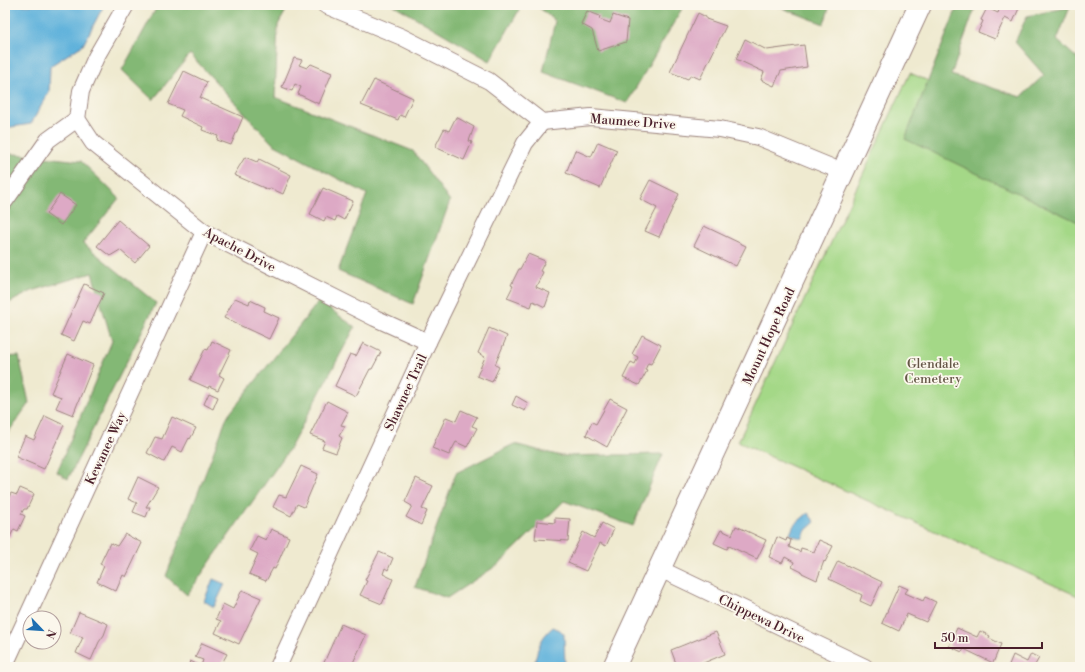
<svg xmlns="http://www.w3.org/2000/svg" width="1085" height="672" viewBox="0 0 1085 672" font-family="'Libre Bodoni',serif">
<style>
.green{fill:#a4d887;stroke:#777c59}
.forest{fill:#83b874;stroke:#666c50}
.water{fill:#60b2db;stroke:#556883}
.building{fill:#dda9c5}
.lines{fill:none;stroke-linecap:round;stroke-linejoin:round}
.street-casing{stroke:#9c847e;stroke-width:18}
.secondary-casing{stroke:#9c847e;stroke-width:24}
.street{stroke:#fff;stroke-width:16}
.secondary{stroke:#fff;stroke-width:22}
.labels{text-anchor:middle;stroke-width:3.5;stroke-linejoin:round;paint-order:stroke}
.street-label{font-size:13px;fill:#4a1f2b;stroke:#fbf7ec}
.park-label{font-size:13px;fill:#655647;stroke:#fbf7ec}
</style>
<rect width="100%" height="100%" fill="#fbf7ec"/>
<filter id="ink" filterUnits="userSpaceOnUse"><feTurbulence type="fractalNoise" baseFrequency=".025" numOctaves="2"/><feDisplacementMap in="SourceGraphic" scale="8" xChannelSelector="R" yChannelSelector="G"/><feConvolveMatrix kernelMatrix="1 2 1 2 8 2 1 2 1" color-interpolation-filters="sRGB"/></filter>
<filter id="wash" filterUnits="userSpaceOnUse"><feTurbulence type="fractalNoise" baseFrequency=".012" numOctaves="4" result="noise"/><feDisplacementMap in="SourceGraphic" scale="16" xChannelSelector="R" yChannelSelector="G"/><feGaussianBlur stdDeviation="0.9" result="paint"/><feColorMatrix in="noise" values="0 0 0 0 0 0 0 0 0 0 0 0 0 0 0 0 0 1.4 0 .05"/><feComposite in="paint" operator="in"/></filter>
<g filter="url(#wash)">
<rect width="100%" height="100%" fill="#efead0"/>
<polygon class="green" points="910,73 1080,147 1080,597 738,442"/>
<g class="forest">
<polygon points="158,5 289,5 278,25 275,97 413,151 450,201 413,304 338,271 367,194 273,144 190,54 153,100 122,70"/>
<polygon points="394,5 522,5 490,61"/>
<polygon points="536,5 684,5 627,103 543,72 555,21"/>
<polygon points="774,5 830,5 824,24"/>
<polygon points="958,5 976,5 951,75 1021,97 1044,75 1015,42 1027,16 1070,7 1057,40 1080,61 1080,223 905,139"/>
<polygon points="5,153 81,161 119,198 83,243 156,303 68,479 57,472 112,341 92,273 32,291 5,305"/>
<polygon points="319,301 355,327 290,448 187,595 166,576 227,417"/>
<polygon points="19,356 29,403 5,437 5,357"/>
<polygon points="514,444 561,456 663,454 633,526 564,501 499,564 447,598 415,587 456,473"/>
</g>
<g class="water">
<polygon points="7,5 104,5 83,45 50,66 49,92 31,124 5,128 5,6"/>
<polygon points="808,513 815,522 806,530 802,539 790,534 794,525"/>
<polygon points="213,579 225,584 214,607 204,601"/>
<path d="M553 627 560 630 564 634 565 667H534C537 650 539 639 553 627Z"/>
</g>
<g id="blocks">
<g class="building">
<polygon points="995,5 1017,5 1020,6 1013,22 1005,18 995,39 978,32 983,21 981,20 987,8 998,13 1000,7"/>
<polygon points="587,11 600,16 599,19 610,23 613,15 628,20 626,42 598,51 592,30 581,24"/>
<polygon points="698,13 706,17 706,19 726,26 700,79 691,75 688,79 670,72"/>
<polygon points="745,39 767,50 804,45 807,67 781,71 774,86 761,80 764,72 736,59"/>
<polygon points="294,58 302,60 299,65 307,68 311,64 332,73 319,104 298,94 301,87 295,84 292,91 282,87"/>
<polygon points="184,71 207,82 200,98 243,117 231,145 217,140 218,136 202,130 203,127 180,116 183,110 168,104"/>
<polygon points="374,80 413,98 404,117 400,115 398,120 361,105"/>
<polygon points="456,117 474,127 469,141 472,142 464,160 435,147 444,129 449,131"/>
<polygon points="598,142 617,150 600,188 566,173 575,150 591,157"/>
<polygon points="245,157 257,162 259,159 291,175 283,194 270,188 269,190 234,175"/>
<polygon points="650,180 679,194 659,237 645,231 657,208 640,199"/>
<polygon points="323,188 353,201 344,220 337,216 335,221 326,217 324,221 310,214"/>
<polygon points="60,194 76,205 61,225 46,214"/>
<polygon points="118,220 149,246 135,263 120,250 110,256 97,246"/>
<polygon points="704,226 746,246 736,266 694,246"/>
<polygon points="528,254 545,261 540,271 543,272 536,287 550,293 545,307 533,301 531,307 507,298 513,286 511,285 519,269 520,269"/>
<polygon points="84,284 104,293 90,324 83,321 74,341 61,335"/>
<polygon points="235,298 249,304 250,300 265,307 264,311 279,318 269,339 224,318"/>
<polygon points="489,328 507,336 495,365 499,367 492,382 477,376 485,357 478,353"/>
<polygon points="642,335 661,345 651,364 648,363 645,370 647,371 639,385 623,378 631,362 635,364 638,357 632,354"/>
<polygon points="212,341 231,350 219,375 224,378 218,390 209,386 208,388 190,380 205,349 208,350"/>
<polygon points="363,343 381,352 372,369 370,369 356,396 335,386 350,354 356,356"/>
<polygon points="68,354 93,365 73,415 56,408 61,397 51,393"/>
<polygon points="209,393 218,397 213,409 204,404"/>
<polygon points="516,396 528,403 525,411 512,405"/>
<polygon points="610,399 627,408 607,447 586,435 592,422 596,424"/>
<polygon points="327,401 348,412 341,425 345,426 339,436 342,438 336,453 322,448 325,441 310,435"/>
<polygon points="461,410 477,417 472,426 477,428 467,447 456,442 449,455 432,448 446,417 456,421"/>
<polygon points="45,416 64,425 44,469 16,457 25,436 34,440"/>
<polygon points="172,417 196,428 190,439 189,438 182,452 172,447 164,462 147,453 155,437 162,439"/>
<polygon points="301,466 318,474 304,507 297,504 291,516 273,507 279,495 286,497"/>
<polygon points="138,477 158,487 146,507 150,507 146,517 133,512 137,503 128,499"/>
<polygon points="416,478 433,486 422,509 427,511 421,525 406,517 412,506 405,502"/>
<polygon points="20,488 34,494 27,509 24,509 21,514 25,516 18,531 14,529 10,537 5,535 5,505 11,493 17,495"/>
<polygon points="555,518 570,519 568,541 535,539 537,521 555,523"/>
<polygon points="602,523 614,529 606,546 600,543 586,571 568,563 583,532 594,538"/>
<polygon points="736,526 766,540 757,559 729,546 727,549 714,543 721,530 732,535"/>
<polygon points="271,529 289,537 275,569 273,568 266,581 249,574 258,554 250,550 257,536 266,540"/>
<polygon points="125,534 142,543 126,577 123,575 116,591 97,582 104,566 100,564 110,543 117,546"/>
<polygon points="777,537 786,541 787,538 791,540 789,547 800,552 801,548 814,552 819,540 833,546 825,562 824,561 817,580 802,573 802,572 792,567 794,562 785,557 782,563 769,557"/>
<polygon points="379,552 393,558 388,570 385,568 383,574 393,579 382,604 360,595 367,581 365,580"/>
<polygon points="838,561 882,582 871,606 860,601 862,595 829,579"/>
<polygon points="899,585 908,589 905,593 923,601 925,597 936,602 926,622 907,614 899,631 882,623"/>
<polygon points="242,590 261,598 239,644 215,633 221,621 216,619 223,604 233,609"/>
<polygon points="79,612 108,624 104,635 99,642 91,660 76,653 83,637 70,633"/>
<polygon points="341,624 366,635 351,667 322,667"/>
<polygon points="957,628 977,637 980,631 990,636 989,638 1001,644 993,663 964,649 962,652 949,646"/>
<polygon points="716,632 725,654 694,667 674,667 677,666 671,650"/>
<polygon points="202,643 227,654 220,667 188,667 190,661 201,666 203,660 195,657"/>
<polygon points="1031,654 1039,658 1035,665 1040,667 1008,667 1013,655 1027,662"/>
</g>
</g>
</g>
<g filter="url(#ink)">
<use href="#blocks" fill-opacity="0" stroke="#9c847e" stroke-width="1"/>
<g class="lines">
<defs>
<g id="street">
<polyline points="325,5 402,37 489,81 542,122 591,117 720,129 758,137 843,172"/>
<polyline points="77,119 93,143 204,232 375,318 428,342"/>
<polyline points="5,201 48,140 77,119 81,91 96,57 126,5"/>
<polyline points="660,569 865,667"/>
<polyline points="5,665 204,232"/>
<polyline points="278,667 428,342 525,143 542,122"/>
</g>
<polyline id="secondary" points="614,667 920,5"/>
</defs>
<use href="#street" class="street-casing"/>
<use href="#secondary" class="secondary-casing"/>
<use href="#street" class="street"/>
<use href="#secondary" class="secondary"/>
</g>
</g>
<g class="labels">
<g class="street-label">
<text transform="translate(633 121) rotate(4)" y="5">Maumee Drive</text>
<text transform="translate(240 249) rotate(28)" y="5">Apache Drive</text>
<text transform="translate(768 336) rotate(-65)" y="5">Mount Hope Road</text>
<text transform="translate(405 392) rotate(-65)" y="5">Shawnee Trail</text>
<text transform="translate(105 448) rotate(-65)" y="5">Kewanee Way</text>
<text transform="translate(762 618) rotate(26)" y="5">Chippewa Drive</text>
</g>
<g class="park-label">
<text x="933" y="368">Glendale<tspan x="933" dy="15">Cemetery</tspan></text>
</g>
</g>
<rect width="1085" height="672" fill="none" stroke="#fbf7ec" stroke-width="20"/>
<g transform="translate(42 630) rotate(115)"><circle r="19" fill="#fbf7ec" stroke="#b4a19f"/>
<path d="M0-3L7 15L0 10L-7 15Z" fill="#1f6fb2"/>
<text y="-6" font-size="11" font-weight="bold" text-anchor="middle" fill="#4a1f2b">N</text>
</g>
<path d="M935 642v6h107v-6" fill="none" stroke="#4a1f2b" stroke-width="2"/>
<text x="941" y="642" font-size="12" fill="#4a1f2b" stroke="#fbf7ec" stroke-width="3" paint-order="stroke">50 m</text>
</svg>
